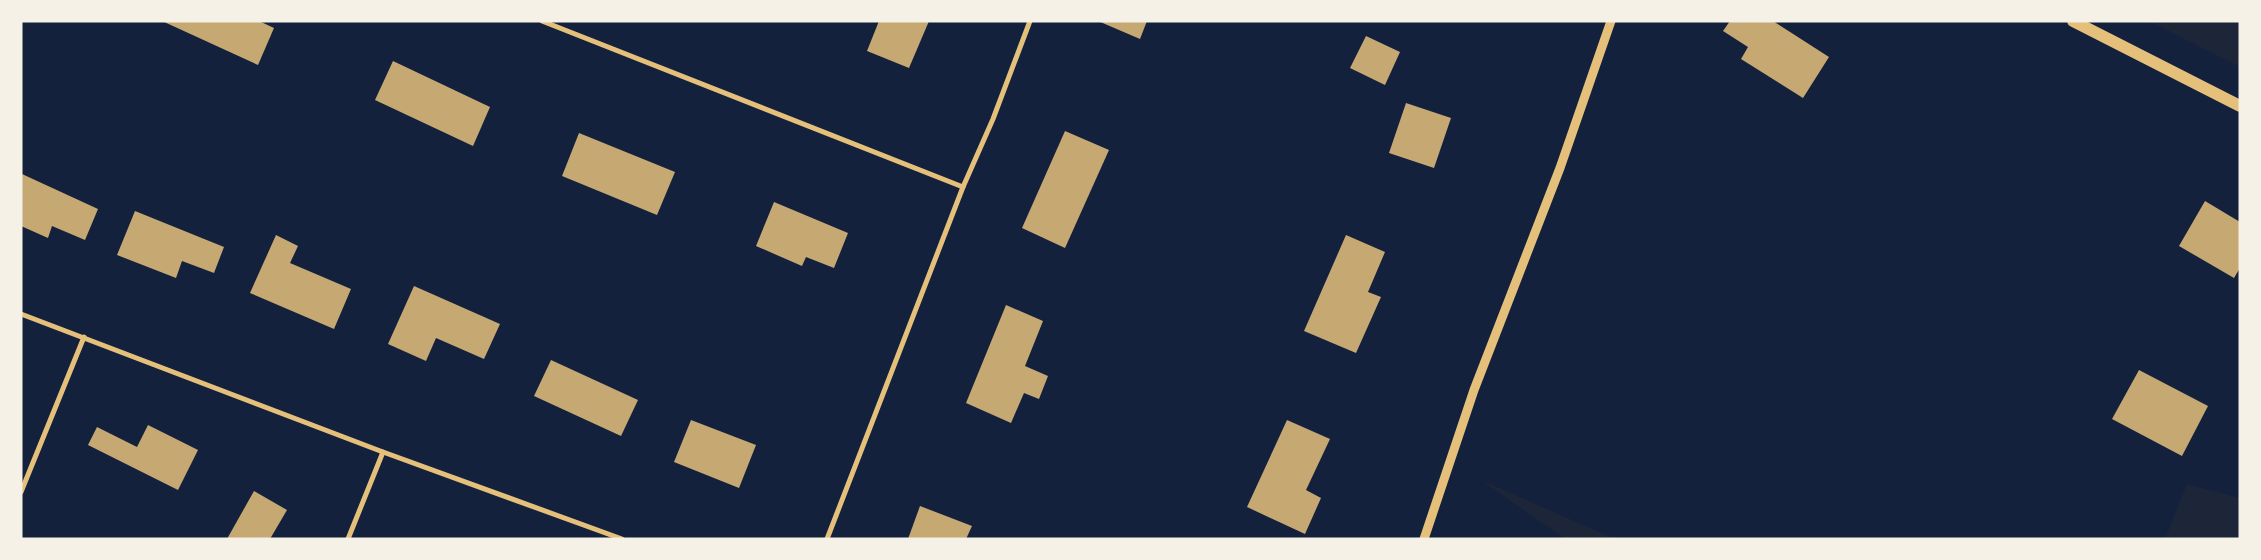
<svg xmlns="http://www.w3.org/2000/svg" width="2261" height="560" viewBox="0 0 2261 560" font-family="'DM Sans',sans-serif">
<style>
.green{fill:#1d2539}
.building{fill:#c6a872}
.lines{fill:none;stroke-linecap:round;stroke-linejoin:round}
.minor{stroke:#e5c07b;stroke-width:5}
.tertiary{stroke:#e5c07b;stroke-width:9}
.primary{stroke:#e5c07b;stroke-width:12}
</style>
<rect width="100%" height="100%" fill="#14213d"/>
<g class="green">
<polygon points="2149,21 2240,21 2240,67"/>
<polygon points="1481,480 1615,539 1565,539"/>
<polygon points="2187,484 2240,498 2240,539 2165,539"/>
</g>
<g class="building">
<polygon points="162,21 259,21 274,28 258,65"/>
<polygon points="879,21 929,21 909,68 867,51"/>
<polygon points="1098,21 1147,21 1140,39"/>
<polygon points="1730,21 1773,21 1829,57 1803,98 1741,59 1748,47 1723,31"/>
<polygon points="1366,36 1400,52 1385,85 1350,68"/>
<polygon points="393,61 490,107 473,146 375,100"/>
<polygon points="1406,103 1451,118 1434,168 1389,153"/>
<polygon points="1065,131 1109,150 1065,248 1022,228"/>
<polygon points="579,133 675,172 657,215 562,176"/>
<polygon points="22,174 98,209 85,240 52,226 48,238 21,226"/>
<polygon points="2205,201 2240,222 2240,268 2234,278 2179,246"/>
<polygon points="774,202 848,233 834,268 806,257 802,266 756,246"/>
<polygon points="135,211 224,247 214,273 182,261 176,278 117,255"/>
<polygon points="276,235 298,246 290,263 351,289 334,329 250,293"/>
<polygon points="1346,235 1385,252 1368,292 1381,297 1356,353 1304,331"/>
<polygon points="414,286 500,324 484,359 436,338 426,361 388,344"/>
<polygon points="1006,305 1043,321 1025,366 1048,376 1039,399 1024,393 1011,423 966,403"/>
<polygon points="551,360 638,400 621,436 534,396"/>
<polygon points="2139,370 2208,406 2182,456 2112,419"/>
<polygon points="691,420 756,445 739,488 674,462"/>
<polygon points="1287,420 1330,439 1306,490 1321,498 1305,534 1247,507"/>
<polygon points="148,425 198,450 178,490 88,445 97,427 137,447"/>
<polygon points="254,491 287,510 270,539 227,539"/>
<polygon points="920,506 972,526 966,539 908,539"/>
</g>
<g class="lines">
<g class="minor">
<polyline points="542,21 963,187"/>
<polyline points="21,314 383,452 622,539"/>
<polyline points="21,492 84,337"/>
<polyline points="348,539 383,452"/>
<polyline points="827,539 963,187 993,119 1030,21"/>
</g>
<polyline class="tertiary" points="1424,539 1474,390 1560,168 1611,21"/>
<polyline class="primary" points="2073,21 2240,106"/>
</g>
<rect width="2261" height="560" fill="none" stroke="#f6f1e7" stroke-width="45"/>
</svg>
